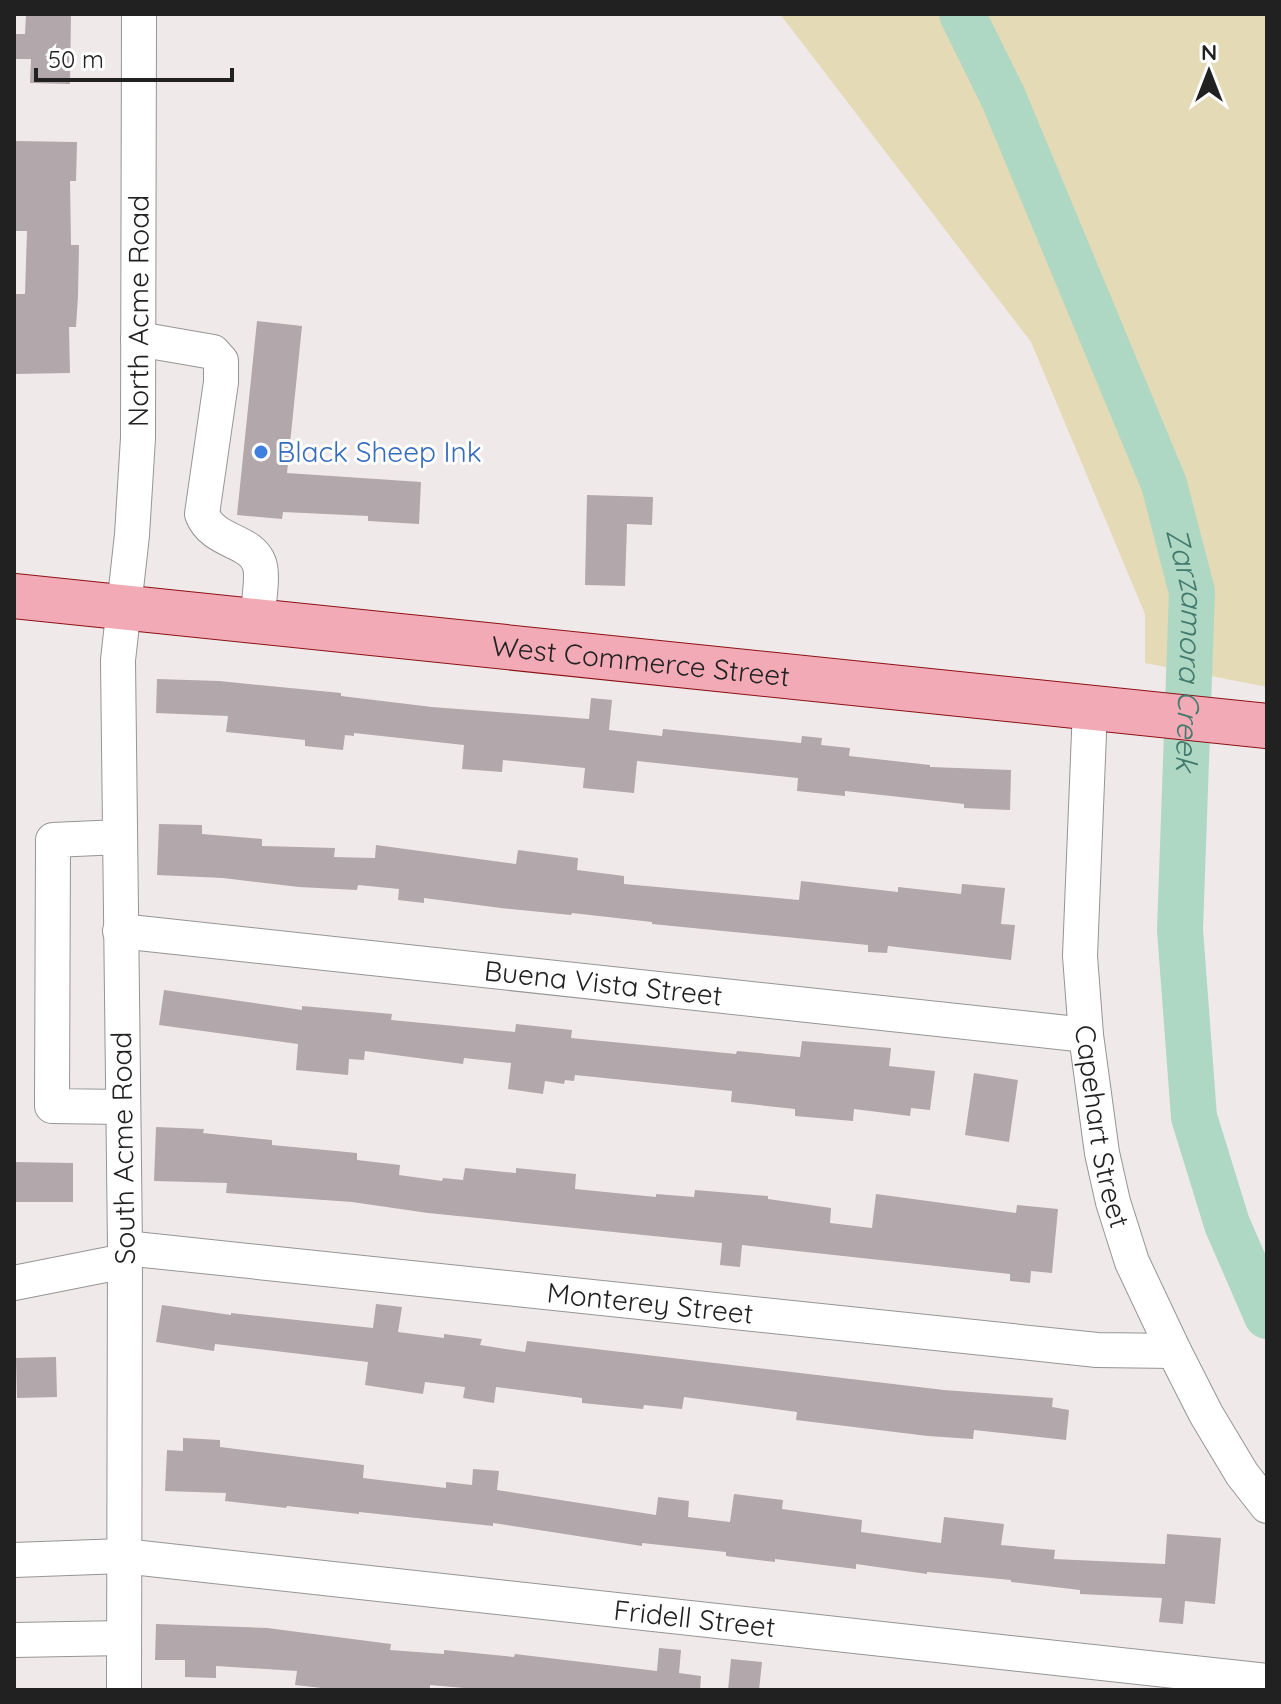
<svg xmlns="http://www.w3.org/2000/svg" width="1281" height="1704" viewBox="0 0 1281 1704" font-family="Quicksand,sans-serif">
<style>
.grass{fill:#e4dab5}
.lines{fill:none;stroke-linecap:round;stroke-linejoin:round}
.river{stroke:#aed8c4;stroke-width:46}
.building{fill:#b2a7ab}
.minor-casing{stroke:#959595;stroke-width:36}
.major-casing{stroke:#8c1116;stroke-width:46}
.minor{stroke:#fff;stroke-width:34}
.major{stroke:#f2abb6;stroke-width:44}
.shop-dot{fill:#3f7fe0;stroke:#fff;stroke-width:3}
.labels{text-anchor:middle;stroke-width:6;stroke-linejoin:round;paint-order:stroke}
.street-label{font-size:28px;fill:#212121;stroke:#fff}
.shop-label{font-size:28px;fill:#366cbe;stroke:#fff;text-anchor:start}
.water-label{font-size:30px;font-style:italic;fill:#427a6e;stroke:#fff}
</style>
<rect width="100%" height="100%" fill="#f0e9e9"/>
<polygon class="grass" points="780,14 1267,14 1267,687 1145,663 1145,614 1031,342"/>
<g class="lines">
<path class="river" id="s1" d="M962 14 1003 97 1164 484 1192 592 1180 930 1194 1117 1227 1224 1267 1316"/>
</g>
<g class="building">
<polygon points="26,14 71,14 70,84 30,83 31,59 14,59 14,34 25,34"/>
<polygon points="14,141 77,142 76,181 70,181 71,245 79,245 78,296 76,327 69,327 70,373 14,374 14,294 25,294 27,231 14,231"/>
<polygon points="257,321 302,326 287,473 421,482 419,524 368,521 368,516 283,512 282,519 237,515"/>
<polygon points="587,495 653,497 652,525 627,524 625,586 585,585"/>
<polygon points="157,679 219,681 341,693 341,696 432,707 589,719 591,698 612,700 609,730 662,736 663,729 801,743 802,736 822,738 821,745 850,748 849,756 930,765 930,767 1011,770 1010,810 964,808 964,804 845,791 845,796 797,791 798,778 637,761 634,793 583,788 585,768 503,760 502,772 462,769 464,745 354,733 354,736 345,735 343,750 305,746 305,740 226,732 228,716 156,713"/>
<polygon points="159,824 202,825 202,834 262,839 262,846 335,848 334,857 375,858 376,845 516,864 518,850 578,858 577,870 624,876 624,884 799,900 801,881 898,892 898,887 961,894 962,884 1005,888 1001,924 1015,925 1011,960 888,946 887,953 868,952 868,945 652,924 652,922 572,913 571,915 501,908 424,898 424,903 398,900 399,889 358,885 357,890 299,887 223,878 157,875"/>
<polygon points="164,990 302,1010 302,1006 392,1014 391,1020 444,1025 515,1032 516,1024 572,1030 571,1038 736,1054 737,1051 800,1057 802,1041 891,1048 889,1066 935,1071 930,1110 911,1108 910,1116 854,1109 853,1121 795,1116 795,1109 731,1102 732,1091 575,1075 574,1081 565,1080 564,1084 545,1081 543,1094 508,1089 511,1063 464,1058 463,1064 365,1051 364,1060 349,1059 348,1075 296,1070 298,1044 159,1025"/>
<polygon points="974,1073 1018,1080 1009,1142 965,1135"/>
<polygon points="156,1127 204,1129 203,1133 272,1140 272,1145 357,1153 357,1160 400,1165 399,1175 442,1181 443,1178 463,1180 465,1168 516,1173 516,1168 576,1174 575,1189 656,1197 656,1194 694,1197 695,1190 768,1196 768,1199 831,1208 830,1223 872,1228 876,1194 1016,1213 1017,1205 1058,1209 1052,1273 1031,1271 1030,1283 1010,1281 1010,1274 742,1245 740,1267 720,1265 722,1243 428,1213 352,1202 226,1193 227,1183 154,1181"/>
<polygon points="14,1162 73,1163 73,1202 14,1202"/>
<polygon points="376,1304 402,1307 398,1332 444,1338 444,1334 482,1339 480,1345 525,1352 527,1341 944,1390 1053,1398 1052,1407 1069,1410 1066,1440 974,1430 973,1439 928,1436 796,1420 797,1412 684,1397 682,1409 644,1405 643,1409 582,1403 582,1398 496,1387 494,1403 463,1398 465,1387 425,1382 423,1394 365,1385 368,1362 215,1344 214,1351 156,1342 162,1305 231,1315 231,1313 373,1328"/>
<polygon points="56,1357 57,1397 17,1398 16,1358"/>
<polygon points="183,1438 220,1440 220,1447 364,1465 363,1478 446,1488 446,1482 472,1485 473,1469 499,1471 497,1490 656,1515 658,1497 689,1501 688,1517 730,1522 734,1494 783,1500 782,1509 862,1520 861,1532 941,1543 944,1517 1004,1524 1001,1545 1055,1550 1054,1559 1165,1564 1167,1534 1221,1538 1215,1604 1185,1601 1183,1624 1159,1622 1162,1598 1080,1594 1080,1590 1011,1582 1011,1580 927,1572 927,1574 856,1564 856,1569 775,1559 775,1562 726,1556 726,1552 642,1543 642,1546 493,1523 493,1526 359,1512 359,1514 287,1506 286,1508 225,1501 226,1493 165,1491 167,1450 183,1451"/>
<polygon points="156,1624 267,1628 391,1644 390,1650 444,1654 444,1650 514,1657 515,1654 657,1671 659,1648 681,1650 679,1673 701,1676 700,1690 486,1690 430,1685 430,1690 339,1690 295,1685 297,1671 216,1666 216,1678 185,1677 185,1660 155,1660"/>
<polygon points="731,1659 762,1662 759,1690 728,1690"/>
</g>
<g class="lines">
<defs>
<g id="minor">
<path d="M138 339 213 352 221 361V382L202 514C213 543 250 539 259 563 264 575 258 606 257 621"/>
<path id="s2" d="M1090 708 1080 956 1086 1035 1102 1153 1113 1202 1132 1262 1174 1351 1206 1414 1242 1474 1267 1506"/>
<polyline points="120,837 53,840 52,1106 123,1107"/>
<path id="s3" d="M120 931 1086 1035"/>
<path id="s4" d="M125 1248 1097 1350 1174 1351"/>
<polyline points="14,1283 125,1261"/>
<path id="s5" d="M14 1560 123 1556 1267 1681"/>
<polyline points="14,1640 124,1638"/>
<path id="s6" d="M124 1690 125 1248 118 660 132 535 138 438 139 14"/>
</g>
<g id="major">
<path id="s7" d="M14 596 1267 726"/>
</g>
</defs>
<use href="#minor" class="minor-casing"/>
<use href="#major" class="major-casing"/>
<use href="#minor" class="minor"/>
<use href="#major" class="major"/>
</g>
<circle class="shop-dot" cx="261" cy="452" r="8"/>
<g class="labels">
<g class="street-label">
<text dy="10" stroke="none"><textPath href="#s6" startOffset="1380">North Acme Road</textPath></text>
<text dy="10" stroke="none"><textPath href="#s7" startOffset="630">West Commerce Street</textPath></text>
<text dy="10" stroke="none"><textPath href="#s3" startOffset="486">Buena Vista Street</textPath></text>
<text dy="10" stroke="none"><textPath href="#s2" startOffset="420">Capehart Street</textPath></text>
<text transform="translate(123 1148) rotate(-91)" y="10">South Acme Road</text>
<text dy="10" stroke="none"><textPath href="#s4" startOffset="528">Monterey Street</textPath></text>
<text dy="10" stroke="none"><textPath href="#s5" startOffset="684">Fridell Street</textPath></text>
</g>
<g class="shop-label">
<text x="277" y="462">Black Sheep Ink</text>
</g>
<g class="water-label">
<text dy="10" stroke="none"><textPath href="#s1" startOffset="680">Zarzamora Creek</textPath></text>
</g>
</g>
<rect width="1281" height="1704" fill="none" stroke="#212121" stroke-width="32"/>
<g transform="translate(1209 72)" stroke="#ffffff" stroke-width="6" paint-order="stroke">
<path d="M0-6L14 30L0 20L-14 30Z" fill="#212121"/>
<text y="-12" font-size="22" font-weight="bold" text-anchor="middle" fill="#212121">N</text>
</g>
<path d="M36 68v12h196v-12" fill="none" stroke="#212121" stroke-width="4"/>
<text x="48" y="68" font-size="24" fill="#212121" stroke="#ffffff" stroke-width="6" paint-order="stroke">50 m</text>
</svg>
